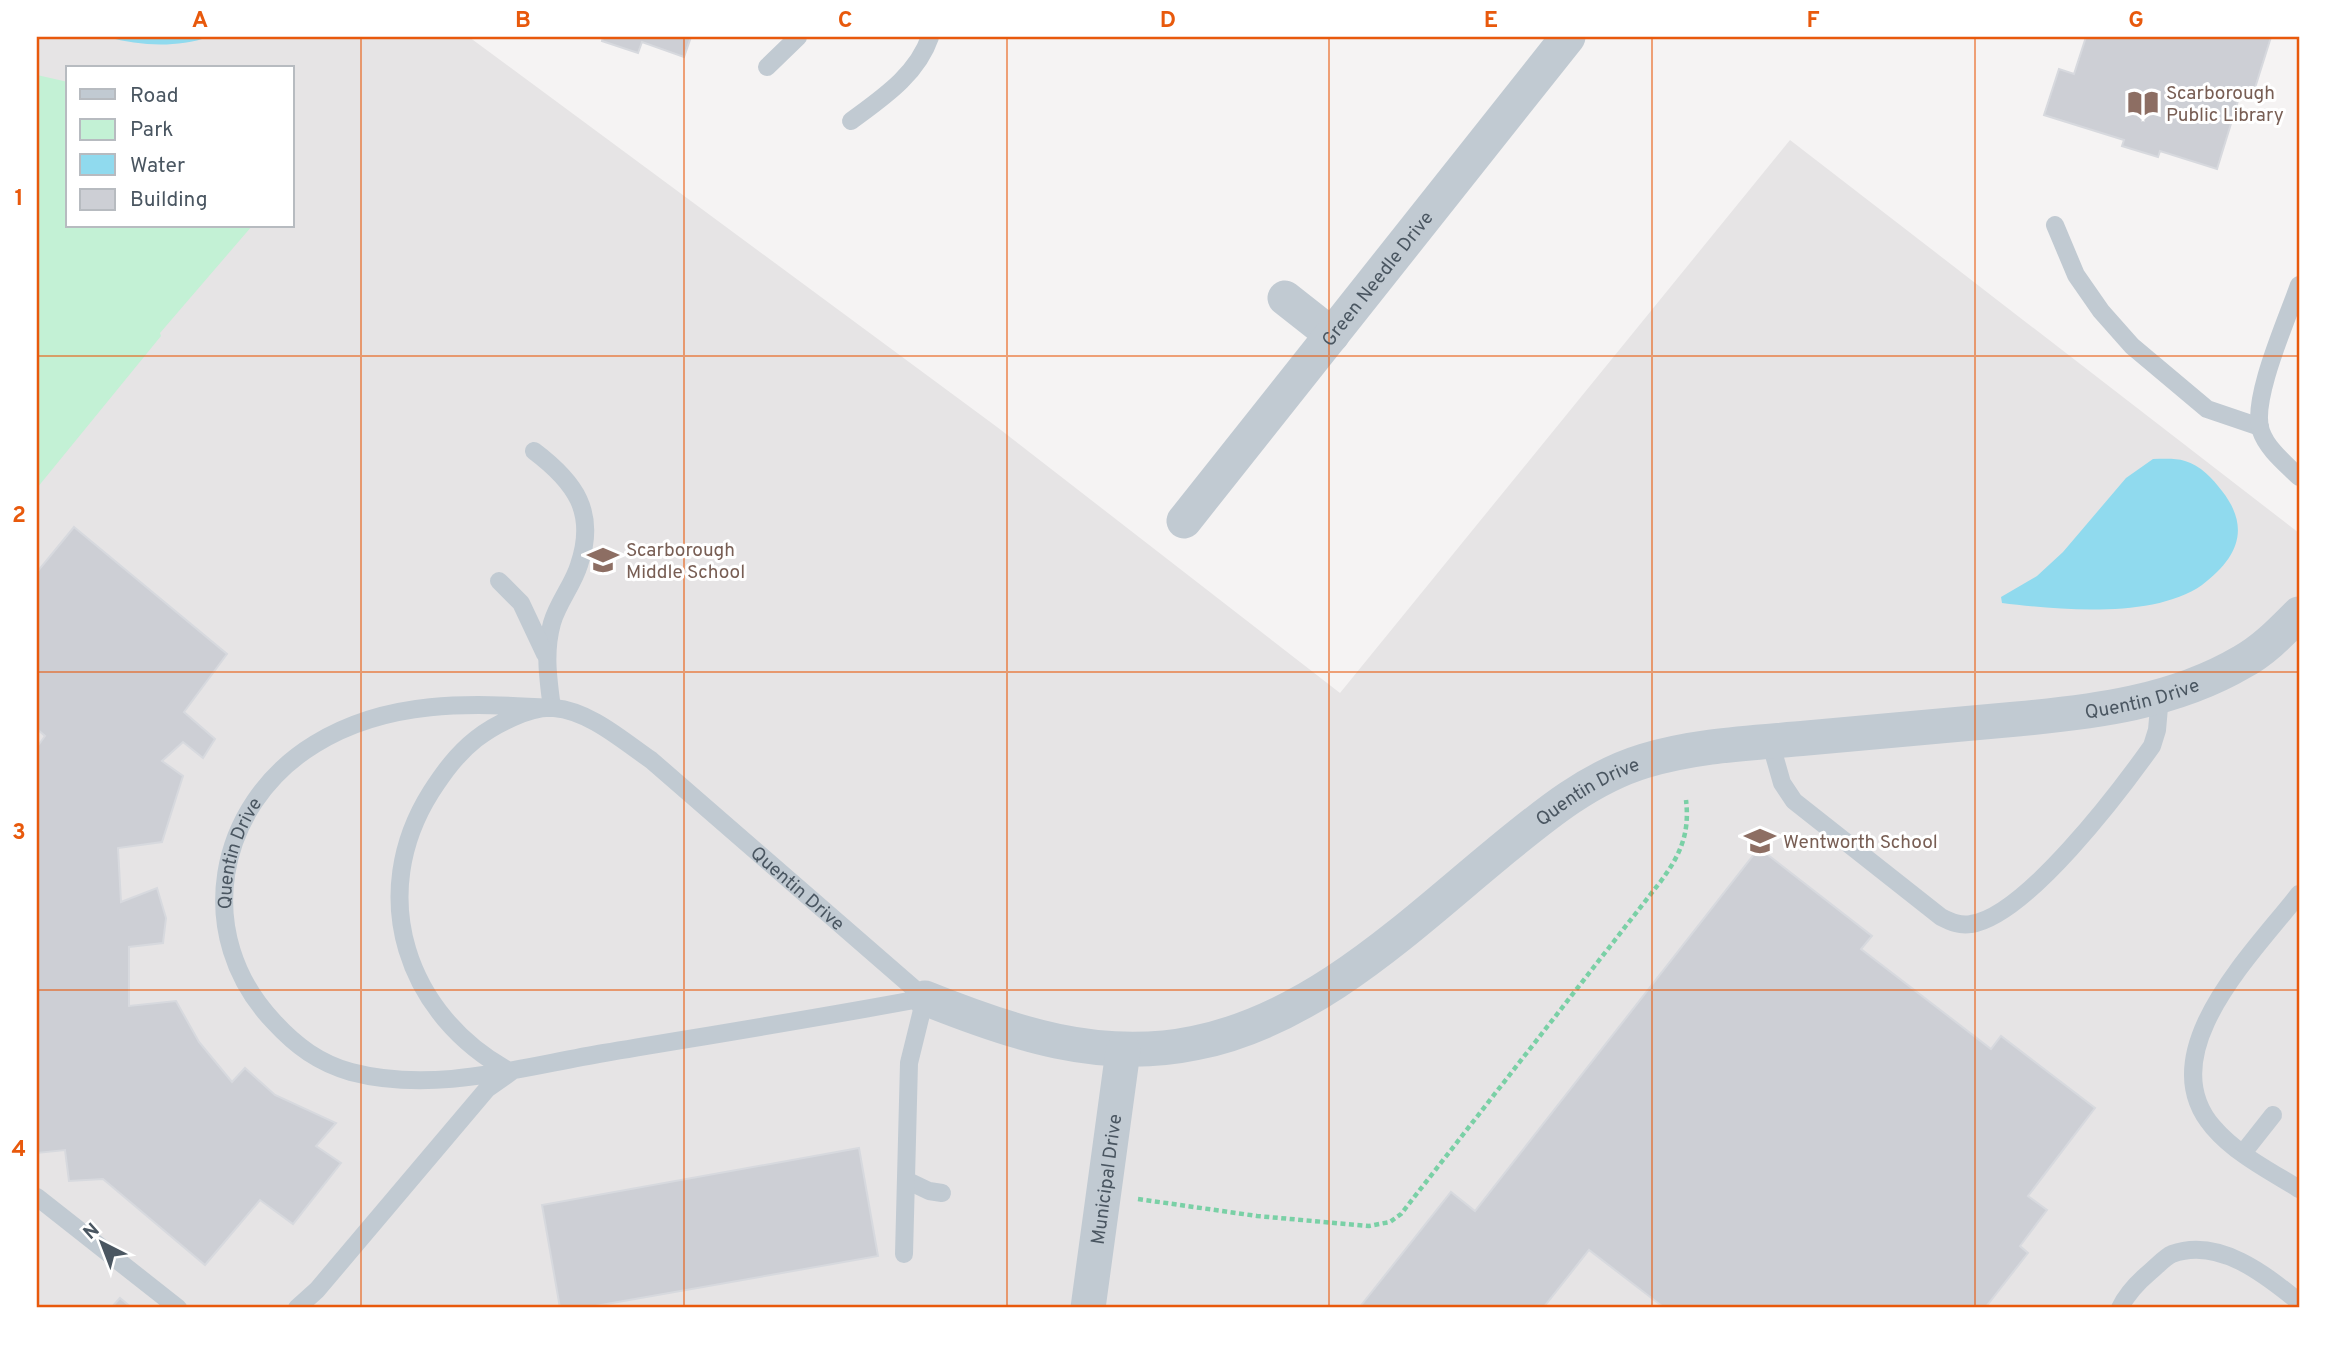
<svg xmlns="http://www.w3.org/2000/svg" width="2336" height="1345" viewBox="0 0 2336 1345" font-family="Overpass,sans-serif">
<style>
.education{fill:#e6e4e5;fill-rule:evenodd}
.green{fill:#c3f1d5}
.water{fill:#90daee}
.building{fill:#cdcfd5;stroke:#d7d9de;stroke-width:2}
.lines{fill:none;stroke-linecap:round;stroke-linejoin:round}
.path{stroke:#7ad0a6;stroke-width:4.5;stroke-dasharray:5 3.5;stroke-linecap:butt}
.service{stroke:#c1cad2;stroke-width:18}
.minor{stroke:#c1cad2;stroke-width:35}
.grid{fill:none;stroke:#e8590c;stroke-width:2;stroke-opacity:0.55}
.labels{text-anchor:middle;stroke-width:6;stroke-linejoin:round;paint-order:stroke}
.education-label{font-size:19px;fill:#785e54;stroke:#fff;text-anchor:start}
.street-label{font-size:19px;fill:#4a5661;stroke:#fff}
.neatline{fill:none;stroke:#e8590c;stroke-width:2.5}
.grid-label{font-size:23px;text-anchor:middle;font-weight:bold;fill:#e8590c}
</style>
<rect width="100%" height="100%" fill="#f5f3f3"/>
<path class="education" d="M37 37H469L997 427 1340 693 1790 140 2299 533V1308H37ZM68 68H292V226H68Z"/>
<polygon class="green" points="37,75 68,82 68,226 252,226 160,333 161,336 37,488"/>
<g class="water">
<path d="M107 37H209C175 48 141 46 107 37Z"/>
<path d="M2153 459C2163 459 2176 458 2185 461 2200 465 2213 479 2222 491 2251 528 2238 558 2202 585 2154 619 2058 610 2002 603L2001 597 2037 576 2063 552 2126 478Z"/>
</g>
<g class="building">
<polygon points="603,37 691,37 684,57 642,42 638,53 602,41"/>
<polygon points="2086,37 2271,37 2254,91 2242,88 2217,169 2160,151 2158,157 2122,146 2124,140 2044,115 2059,69 2074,74"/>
<polygon points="74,527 227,654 184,712 215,739 203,758 183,742 162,761 183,776 162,842 118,848 121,902 157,888 166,918 163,943 129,947 129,1006 176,1001 199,1042 232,1082 245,1068 275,1095 336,1123 316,1146 341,1163 293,1224 260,1200 205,1265 103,1179 69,1181 65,1150 37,1153 37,747 45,736 37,729 37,572"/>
<polygon points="1759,848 1872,936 1861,949 1991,1049 2001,1036 2095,1108 2028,1196 2047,1210 2020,1246 2028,1253 1985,1308 1660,1308 1662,1306 1589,1250 1543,1308 1359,1308 1451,1192 1475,1211"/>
<polygon points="859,1148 878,1256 584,1308 560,1308 542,1205"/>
<polygon points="120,1298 132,1308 111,1308"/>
</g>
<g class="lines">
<path class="path" d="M1138 1199 1257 1216 1369 1226 1390 1222 1401 1214 1661 881C1680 855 1690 834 1686 800"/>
<g class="service">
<polyline points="767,67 798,37"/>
<path d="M851 121C882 98 917 75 930 37"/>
<polyline points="2055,225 2076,275 2101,311 2132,346 2207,409 2260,427"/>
<path d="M2299 285C2288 317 2250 401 2261 431 2267 449 2286 464 2299 477"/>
<path d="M534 451C575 482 597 512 579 565 573 585 558 602 552 623 544 652 548 678 552 708"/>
<polyline points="499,581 521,603 545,654"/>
<path d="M1770 741 1782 783 1794 801 1941 917C1951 922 1960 926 1971 924 2026 916 2120 791 2152 746L2157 730 2160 696"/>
<path d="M2299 894C2255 951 2149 1053 2213 1127 2236 1154 2270 1171 2299 1189"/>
<polyline points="2243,1153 2273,1115"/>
<polyline points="906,1180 929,1191 942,1193"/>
<polyline points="37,1197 178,1308"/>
<polyline points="904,1254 909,1063 925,998"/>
<path id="s1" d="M297 1308 317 1290 487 1089 511 1072C406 1016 366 895 431 792 444 772 457 754 476 739 494 725 530 706 554 708 590 711 623 741 651 760L925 998C818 1018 711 1035 604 1053 521 1067 435 1094 351 1072 319 1063 296 1046 274 1022 192 936 215 805 315 744 388 699 470 703 552 708"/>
<path d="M2120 1308C2127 1293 2138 1282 2151 1271 2157 1266 2165 1257 2172 1254 2219 1237 2266 1275 2299 1302"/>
</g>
<g class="minor">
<polyline points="1285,298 1332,335"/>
<path id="s2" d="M1184 521 1568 37"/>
<path id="s3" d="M925 998C1012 1033 1100 1063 1195 1043 1313 1020 1408 927 1498 853 1542 817 1588 778 1644 761 1697 745 1752 743 1807 738 1877 731 1947 725 2017 719 2094 712 2174 702 2242 662 2264 650 2282 631 2299 614"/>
<path id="s4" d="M1088 1308 1123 1051"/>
</g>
</g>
<path class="grid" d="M361 37V1308M684 37V1308M1007 37V1308M1329 37V1308M1652 37V1308M1975 37V1308M37 356H2299M37 672H2299M37 990H2299"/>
<defs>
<symbol id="library-bare" viewBox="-9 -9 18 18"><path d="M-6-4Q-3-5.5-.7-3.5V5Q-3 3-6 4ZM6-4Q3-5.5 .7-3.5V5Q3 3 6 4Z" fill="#8d6e63" stroke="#fff" stroke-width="2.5" paint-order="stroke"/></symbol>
<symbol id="school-bare" viewBox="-9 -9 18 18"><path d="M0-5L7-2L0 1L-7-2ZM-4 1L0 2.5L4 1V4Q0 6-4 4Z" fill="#8d6e63" stroke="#fff" stroke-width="2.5" paint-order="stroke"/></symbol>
</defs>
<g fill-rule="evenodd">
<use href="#library-bare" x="2121" y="81" width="44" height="44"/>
<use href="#school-bare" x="581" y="538" width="44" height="44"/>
<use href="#school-bare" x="1738" y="819" width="44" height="44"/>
</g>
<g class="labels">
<g class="education-label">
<text x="2166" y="99">Scarborough<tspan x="2166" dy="22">Public Library</tspan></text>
<text x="626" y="556">Scarborough<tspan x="626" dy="22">Middle School</tspan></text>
<text x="1783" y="848">Wentworth School</text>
</g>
<g class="street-label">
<text dy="7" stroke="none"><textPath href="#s2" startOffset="310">Green Needle Drive</textPath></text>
<text dy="7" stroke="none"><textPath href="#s3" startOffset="1316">Quentin Drive</textPath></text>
<text dy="7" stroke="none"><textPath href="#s3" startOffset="749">Quentin Drive</textPath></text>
<text dy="7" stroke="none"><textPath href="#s1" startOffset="2137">Quentin Drive</textPath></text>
<text dy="7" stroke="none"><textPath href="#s1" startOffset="1110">Quentin Drive</textPath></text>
<text dy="7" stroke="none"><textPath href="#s4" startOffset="130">Municipal Drive</textPath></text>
</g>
</g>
<rect width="2336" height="1345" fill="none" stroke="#ffffff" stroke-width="77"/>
<rect x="66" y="66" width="228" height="161" fill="#ffffff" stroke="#b7bbc0" stroke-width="2"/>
<rect x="80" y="89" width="35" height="10" fill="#c1cad2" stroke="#b7bbc0" stroke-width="2"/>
<text x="130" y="102" font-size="21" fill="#4a5661">Road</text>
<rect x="80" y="119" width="35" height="21" fill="#c3f1d5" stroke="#b7bbc0" stroke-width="2"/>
<text x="130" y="136" font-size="21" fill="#4a5661">Park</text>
<rect x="80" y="154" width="35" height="21" fill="#90daee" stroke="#b7bbc0" stroke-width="2"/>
<text x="130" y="172" font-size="21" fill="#4a5661">Water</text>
<rect x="80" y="189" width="35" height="21" fill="#cdcfd5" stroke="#b7bbc0" stroke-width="2"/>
<text x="130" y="206" font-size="21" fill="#4a5661">Building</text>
<g transform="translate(102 1243) rotate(318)" stroke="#ffffff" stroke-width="5" paint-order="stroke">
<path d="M0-5L12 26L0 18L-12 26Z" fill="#4a5661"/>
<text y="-10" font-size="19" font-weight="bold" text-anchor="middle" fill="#4a5661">N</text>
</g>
<rect x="38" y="38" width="2260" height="1268" class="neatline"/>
<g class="grid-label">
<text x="200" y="27">A</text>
<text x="523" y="27">B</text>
<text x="845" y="27">C</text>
<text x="1168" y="27">D</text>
<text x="1491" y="27">E</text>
<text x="1813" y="27">F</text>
<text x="2136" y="27">G</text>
<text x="19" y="205">1</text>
<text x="19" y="522">2</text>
<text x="19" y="839">3</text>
<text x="19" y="1156">4</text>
</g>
</svg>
